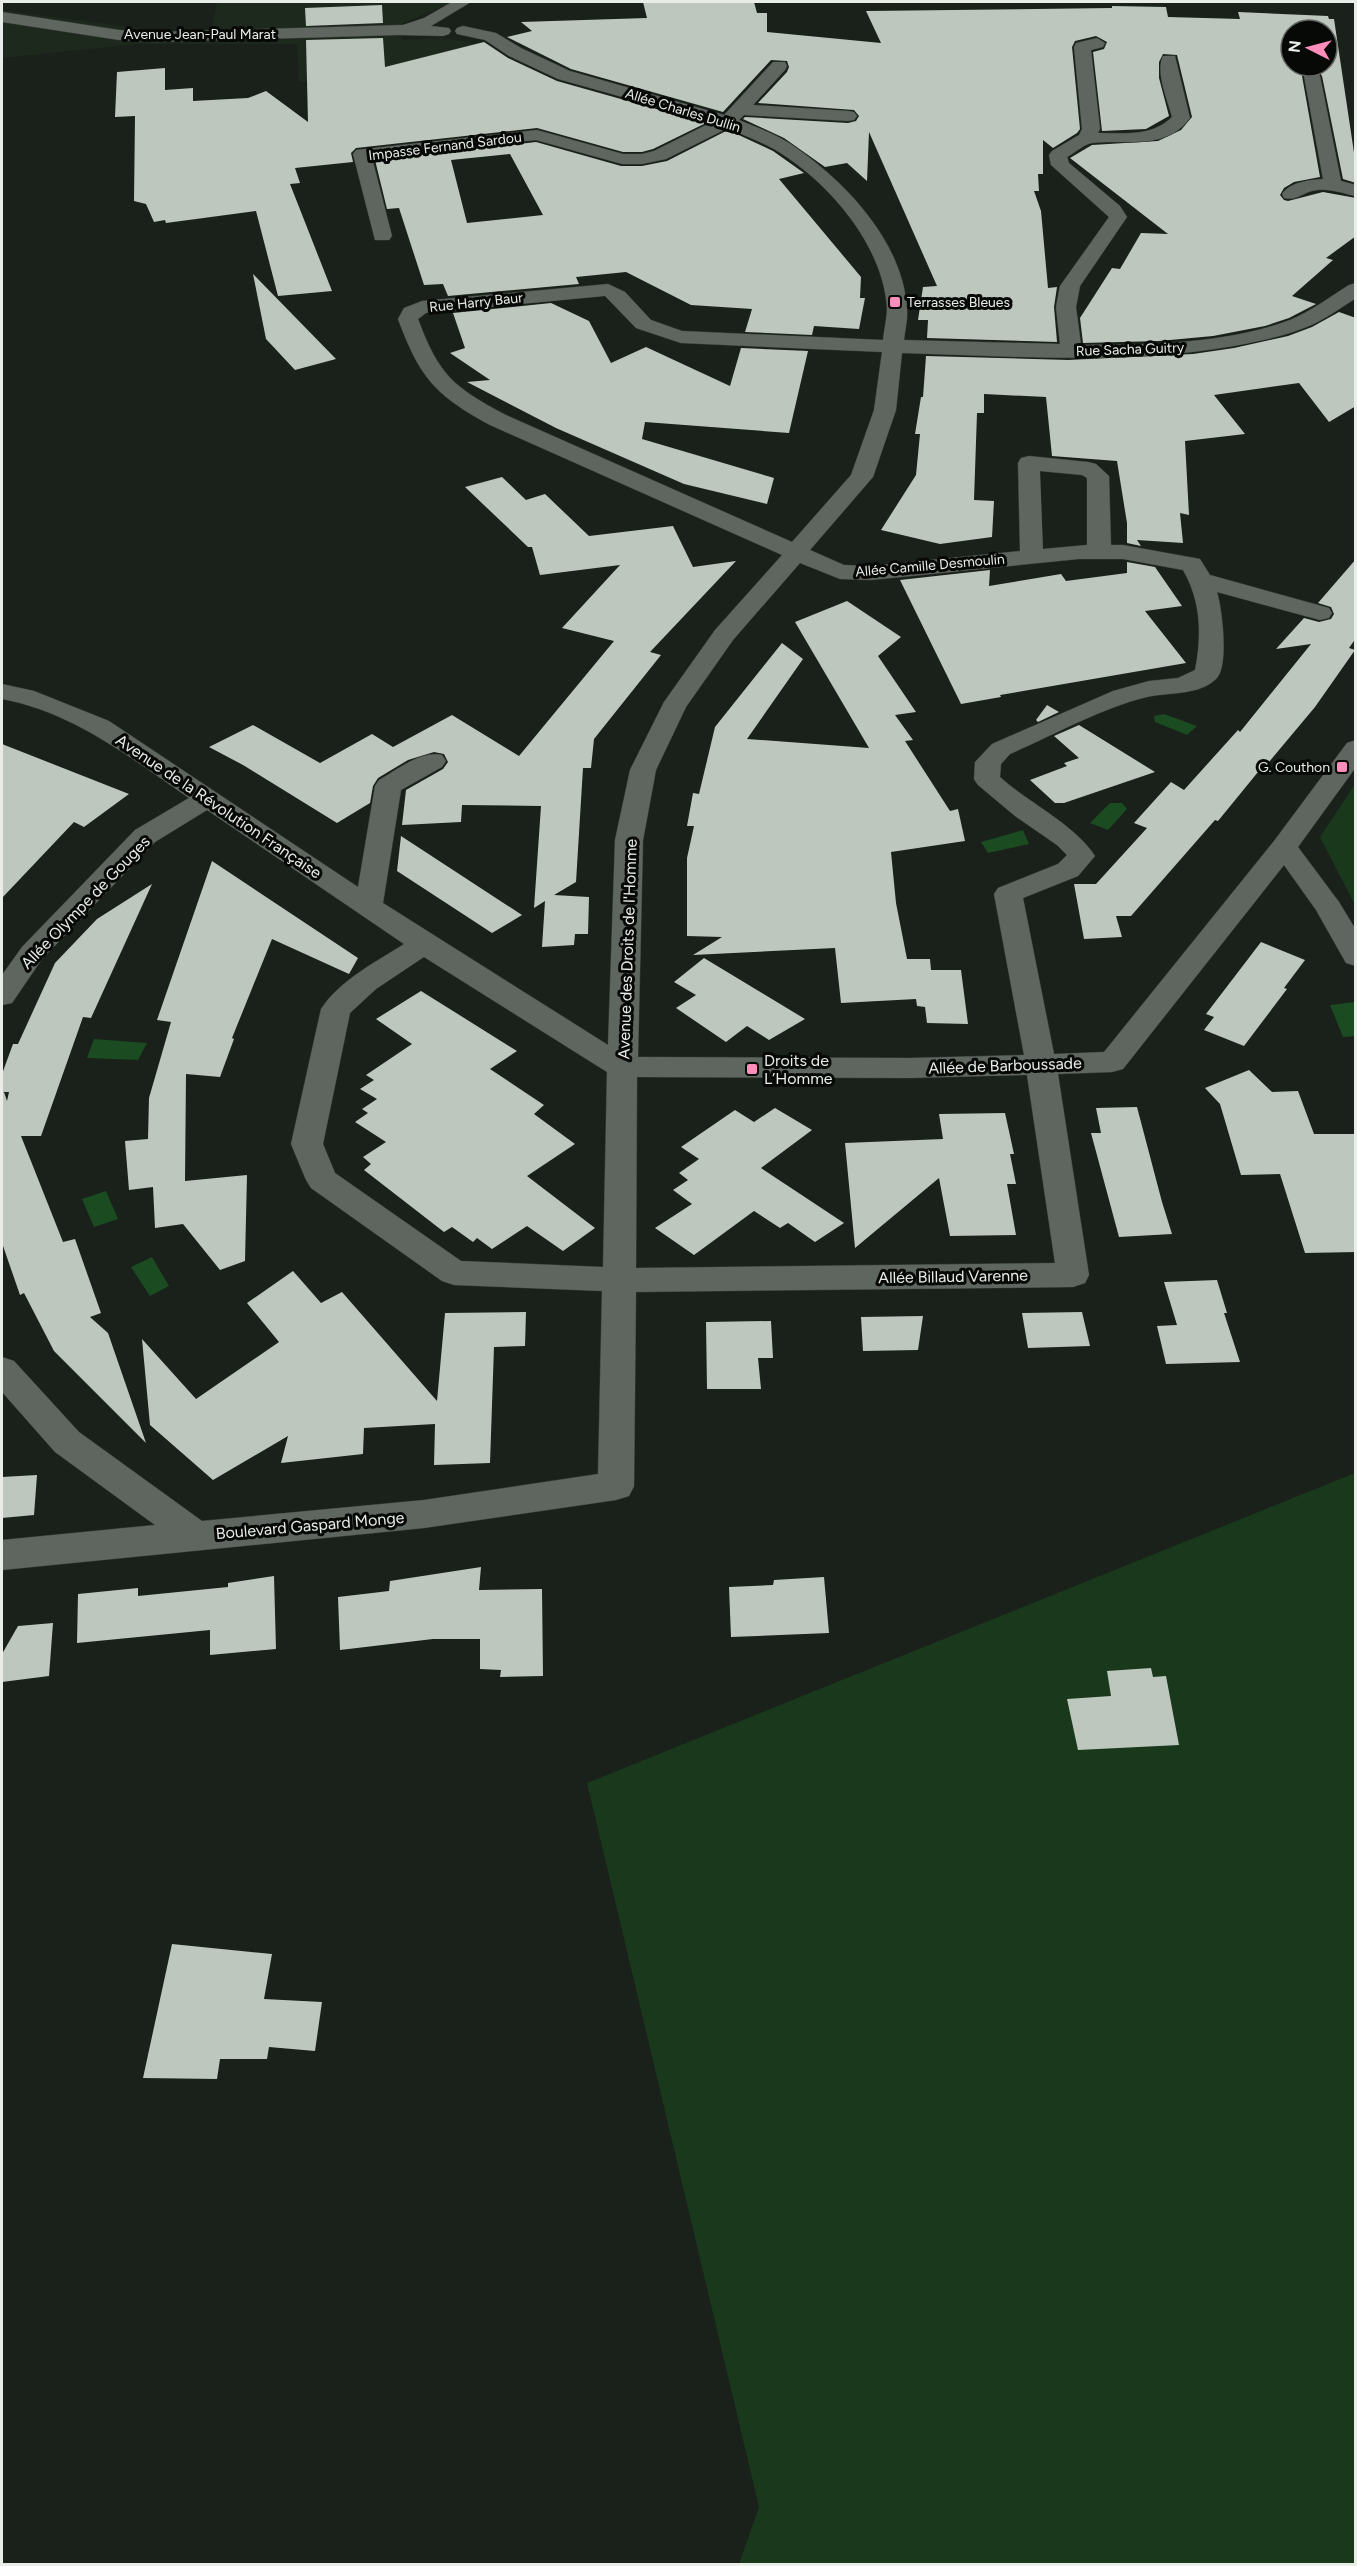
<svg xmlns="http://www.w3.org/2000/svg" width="1357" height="2566" viewBox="0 0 1357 2566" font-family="Figtree,sans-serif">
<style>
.built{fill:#1e291e}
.green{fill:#19381c}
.water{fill:#1b4b21}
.building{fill:#bec7be;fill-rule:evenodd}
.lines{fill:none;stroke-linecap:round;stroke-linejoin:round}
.minor-casing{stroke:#373c37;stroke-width:1}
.minor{fill:#5e665f;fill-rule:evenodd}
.poi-dot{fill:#ff8eba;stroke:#070907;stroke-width:2}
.labels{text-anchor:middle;stroke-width:6;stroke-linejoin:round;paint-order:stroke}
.far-street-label{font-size:14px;fill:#e8ede8;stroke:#070907}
.far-poi-label{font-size:14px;fill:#e8ede8;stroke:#070907;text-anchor:start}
.street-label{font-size:16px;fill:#e8ede8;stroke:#070907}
.poi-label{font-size:16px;fill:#e8ede8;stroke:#070907;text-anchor:start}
</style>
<rect width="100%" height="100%" fill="#1a201a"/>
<polygon class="built" points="217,2 448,2 448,4 401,24 402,40 442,38 463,41 474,44 504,63 402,77 299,82 297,44 137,44 2,58 2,10 159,31 212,29"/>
<g class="green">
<polygon points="1355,784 1355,905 1320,837"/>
<polygon points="1355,1473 1355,2564 739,2564 759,2507 587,1783"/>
</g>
<g class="water">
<polygon points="1164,714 1197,726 1187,735 1155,722 1154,716"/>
<polygon points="1110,803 1122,803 1127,809 1108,830 1090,823"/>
<polygon points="1023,830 1029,844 988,853 981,842"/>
<polygon points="1355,1002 1355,1036 1343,1037 1330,1005"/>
<polygon points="94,1039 147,1043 138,1060 87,1058"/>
<polygon points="106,1191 118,1219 94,1227 82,1199"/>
<polygon points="152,1257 169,1286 150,1296 131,1267"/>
</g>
<g class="building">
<path d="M643 2H754L757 13H767V32L881 43 866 11 1112 8V6L1166 7 1168 17 1240 19 1238 12 1328 16 1329 19H1334L1356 166V183L1343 179 1322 76 1318 70 1312 69 1304 71 1302 76 1320 177 1294 182 1284 188 1280 195 1284 200 1288 201 1323 192 1356 198V236L1326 258 1333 260 1292 296 1316 304 1289 318 1265 326 1213 336 1159 341 1083 343 1080 318 1112 268 1120 269 1141 233 1168 234 1070 158 1092 145 1158 141 1181 130 1192 117 1177 55 1163 54 1159 62V78L1169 116 1146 129 1102 131 1093 52 1104 49 1107 42 1096 36 1075 41 1072 47 1080 129 1077 133 1053 148 1043 140V174H1038L1039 191H1034L1041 211 1048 288 1057 287 1054 307 1057 342 927 338 928 320H918L923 287 937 286 869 132 867 181 847 163 825 167 784 138 743 119 745 117 848 123 856 121 859 116 854 110 758 103 787 72 789 67 787 61 771 60 723 112 571 69 507 37 532 31 521 22 647 18ZM1291 30H1327V66H1291Z"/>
<polygon points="382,5 383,23 306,26 305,8"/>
<polygon points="383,38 385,67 484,42 508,58 557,81 706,123 653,149 642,152 623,152 537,128 356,148 351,153 353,162 295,168 300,183 290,184 332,291 278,296 256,211 166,223 165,220 154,222 146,204 134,201 135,116 115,117 117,72 165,68 165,90 193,88 193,101 248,98 266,91 308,122 306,40"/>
<path d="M728 130 773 151 804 173 779 179 861 277 860 298H865L859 329 814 326 812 335 745 332 752 309 691 305 626 272 576 277 579 284 448 296 443 284 424 285 399 208 387 209 375 160 536 142 621 166H642L667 161ZM510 154 543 215 467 223 451 160Z"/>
<polygon points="253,274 336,359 295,370 266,339"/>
<polygon points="551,303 589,321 611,363 646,347 730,386 741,348 808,351 789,433 645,422 642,439 774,478 767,504 684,484 556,428 467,382 490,380 450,353 465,348 453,313"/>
<polygon points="1339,312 1356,318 1356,406 1329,422 1299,383 1214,395 1245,434 1185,441 1189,515 1180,513 1183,543 1137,540 1141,546 1127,543 1127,523 1117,461 1052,456 1046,397 984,394 984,413 977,413 974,500 994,501 992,537 940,544 881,530 916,475 920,434 915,434 921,397 923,397 926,356 1068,360 1193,354 1234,348 1288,336 1312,327"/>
<polygon points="502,477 526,500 545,494 589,536 673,526 693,567 736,561 650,652 661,655 594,739 591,768 583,768 576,882 554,895 589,897 588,934 575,934 574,945 542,947 545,901 534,908 541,806 462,805 461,822 402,825 406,790 443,769 448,762 444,754 434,752 408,760 378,778 373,786 370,803 337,823 243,765 209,747 253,725 320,763 372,734 393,747 452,715 519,756 614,641 562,628 620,565 540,575 532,547 528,547 465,487"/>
<polygon points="1356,559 1356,638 1349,648 1355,650 1315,707 1269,762 1267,761 1218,821 1215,820 1131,916 1116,916 1122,937 1084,939 1074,884 1096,884 1147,828 1134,823 1171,782 1184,790 1238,730 1240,732 1311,644 1276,649 1304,618 1319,622 1331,619 1334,614 1331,607 1318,603"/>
<polygon points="1127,562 1155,567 1182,606 1145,611 1186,663 1000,695 1001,697 961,704 900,580 990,570 989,586 1061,574 1066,581 1127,573"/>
<polygon points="847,601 901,637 878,656 916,712 895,715 913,740 905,741 950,811 958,809 965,841 891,852 896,903 907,959 930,959 931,970 961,970 968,1024 927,1023 925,1007 917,1006 916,999 841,1003 835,948 693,955 722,937 687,936 687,858 694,826 687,826 693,793 699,794 715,727 782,643 803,659 747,739 869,748 795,622"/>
<polygon points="1047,705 1059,712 1038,722 1036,720"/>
<polygon points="1079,725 1155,772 1064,803 1055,803 1030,780 1067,766 1064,763 1079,758 1054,736"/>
<polygon points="2,744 129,794 84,827 74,822 2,898"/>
<polygon points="401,836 522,915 492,933 397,871"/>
<polygon points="212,861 358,958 349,974 272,939 232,1038 234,1039 220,1077 186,1074 185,1181 247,1175 245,1261 220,1270 183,1224 155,1228 153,1187 129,1190 125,1141 148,1139 149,1098 171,1022 157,1020"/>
<polygon points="152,884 91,1018 83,1017 41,1136 21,1136 63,1242 75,1239 101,1313 90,1317 108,1333 146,1443 54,1351 24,1293 20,1295 2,1243 2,1093 4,1092 7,1101 9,1092 2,1092 2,1074 13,1044 18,1044 55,963 97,919"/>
<polygon points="1261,942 1305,960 1284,988 1287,989 1244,1046 1204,1030 1214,1017 1206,1014"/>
<polygon points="704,958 805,1019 769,1040 747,1026 726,1042 676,1008 696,995 674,982"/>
<polygon points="421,991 517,1051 490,1069 544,1105 534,1114 575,1144 527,1176 595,1228 563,1251 527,1226 492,1249 477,1238 473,1242 452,1227 444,1232 364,1170 371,1164 363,1157 386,1142 355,1122 368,1113 362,1109 377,1099 360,1089 374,1080 366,1075 412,1044 376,1019"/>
<polygon points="1249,1070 1272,1092 1298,1091 1314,1134 1356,1134 1356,1252 1305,1253 1280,1174 1241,1175 1220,1104 1205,1088"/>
<polygon points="1137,1107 1162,1202 1172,1234 1119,1237 1091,1133 1101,1133 1096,1108"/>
<polygon points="775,1108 812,1130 761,1168 844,1223 815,1242 788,1223 780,1228 754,1211 694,1255 655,1228 692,1204 673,1190 688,1180 679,1173 699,1159 681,1147 735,1110 754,1122"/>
<polygon points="1005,1113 1014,1154 1010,1154 1016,1184 1007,1184 1016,1235 950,1236 939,1178 855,1248 845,1143 943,1139 939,1114"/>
<polygon points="293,1271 321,1303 342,1292 437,1401 445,1313 526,1312 525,1346 494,1347 490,1463 434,1465 435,1424 364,1428 363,1454 281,1463 288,1436 213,1480 150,1425 142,1339 196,1399 279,1342 247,1303"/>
<polygon points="1217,1280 1227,1313 1224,1313 1240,1362 1166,1364 1157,1326 1177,1325 1164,1282"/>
<polygon points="1082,1312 1090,1346 1028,1348 1022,1313"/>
<polygon points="923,1316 918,1350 863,1351 861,1317"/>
<polygon points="771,1321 773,1358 758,1358 761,1389 707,1389 706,1322"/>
<polygon points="37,1475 34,1515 2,1518 2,1477"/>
<polygon points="481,1567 479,1590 542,1589 543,1676 500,1677 501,1670 480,1669 480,1639 433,1639 340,1650 338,1597 389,1591 390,1581"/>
<polygon points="274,1576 276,1649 210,1655 210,1630 77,1643 78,1594 138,1588 138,1596 228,1587 228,1583"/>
<polygon points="824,1577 829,1633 731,1637 729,1587 773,1585 774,1580"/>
<polygon points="53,1623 49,1676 2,1682 2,1654 18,1626"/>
<polygon points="1151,1668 1153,1677 1166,1676 1179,1745 1078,1750 1067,1699 1111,1696 1107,1671"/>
<polygon points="172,1944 272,1954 264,1999 322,2002 315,2051 269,2047 267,2059 220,2059 217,2079 143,2078"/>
</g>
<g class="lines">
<defs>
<g id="minor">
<polygon points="452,2 471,2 431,26 449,28 451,31 449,34 443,36 399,35 155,42 119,40 2,22 2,12 119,30 155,32 403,25 424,18"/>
<path d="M463 26 496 33 521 48 570 71 724 115 773 62H785L787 66 785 70 753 105 848 111 854 112 857 116 854 120 848 121 744 115 739 120C755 127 774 133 789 143 842 178 903 240 907 309 908 319 905 330 904 340L1060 344 1056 307 1060 286 1109 217 1051 165 1049 155 1052 151 1079 135 1082 129 1074 47 1076 43 1097 38 1105 43 1103 47 1091 50 1100 129 1098 133C1124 133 1152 137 1172 117 1168 101 1155 72 1163 56H1175L1190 118C1166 151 1126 139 1092 143 1084 144 1075 153 1067 157L1069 163 1120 206 1127 217 1080 286 1076 307 1081 345C1147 345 1227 344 1290 320 1311 311 1330 297 1349 285L1356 283V298C1339 309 1323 321 1304 328 1282 337 1257 341 1234 346 1125 365 1012 356 902 353L896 410 873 477 810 550 844 565 871 566 1020 551 1018 463 1021 458 1029 456 1088 462 1096 464 1109 476 1111 545H1123L1200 559 1210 575 1329 608 1332 613 1329 618 1320 620 1217 592C1222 608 1229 664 1217 678 1200 696 1168 692 1147 697 1104 707 1051 736 1010 754L1001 764 1000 777C1030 804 1074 824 1095 856L1078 876 1023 898 1054 1054 1104 1052 1274 841 1347 743 1356 740V767L1298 847 1339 902 1356 930V966L1346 963 1316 910 1284 865 1123 1069 1112 1072 1058 1074 1089 1275 1085 1283 1073 1287 636 1292 634 1486 629 1496 616 1500 424 1528 2 1570V1540L155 1525 55 1452 2 1392V1357L14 1361 79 1432 202 1521 424 1500 598 1474 602 1291 454 1285 442 1281 311 1188 306 1180 291 1144 321 1009C340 980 376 962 404 944L207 810 155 842 42 959 12 1003 2 1005V975L22 947 135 830 189 798C131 758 73 712 2 699V684L34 691 109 721 358 887 375 786 379 780C397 770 421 750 442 755L446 761 442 767 401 790 383 903 608 1045 615 840 630 770 664 702 715 630 782 555 490 425C435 395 420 378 398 319L404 308 422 301 608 284 625 292 651 320 682 331 883 340C884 330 887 318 887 308 883 244 827 180 774 149 759 141 743 135 728 128L666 159 642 164H622L536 140 372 158 392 236 389 240H375L353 154 356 150 537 130 623 154H642L654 151 712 122 558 79 509 56 485 40 457 34 455 31 457 28ZM605 296 636 328 681 343 882 352 874 410 851 475 792 542 506 415C453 387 439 375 418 319L426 313ZM1040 471 1082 475 1087 478V545L1043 549ZM1079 559H1123L1183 570C1201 601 1202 635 1195 670L1178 678 1149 681 1113 691 992 744 975 762 974 779 978 785 1015 816 1057 845 1067 855 1058 864 998 888 994 894 1024 1055 910 1058 638 1057 643 840 656 770 686 707 733 640 800 563 840 579 871 580ZM424 957 607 1072 603 1267 461 1261 335 1173 323 1144 350 1013 376 989ZM1027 1075 1055 1263 636 1268 637 1077 910 1078Z"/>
<path d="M1312 71 1318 72 1320 76 1341 181 1356 185V196C1341 193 1327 187 1312 191 1301 194 1296 201 1284 198L1282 194C1290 182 1309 180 1323 179L1304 76 1306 72Z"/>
</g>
</defs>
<use href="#minor" class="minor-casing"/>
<use href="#minor" class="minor"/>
</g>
<g class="poi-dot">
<rect x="889" y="296" width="12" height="12" rx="3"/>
<rect x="1336" y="761" width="12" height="12" rx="3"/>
<rect x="746" y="1063" width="12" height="12" rx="3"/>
</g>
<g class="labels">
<g class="far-street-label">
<text x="200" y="39">Avenue Jean-Paul Marat</text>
<text transform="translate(683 110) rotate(17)" y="5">Allée Charles Dullin</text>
<text transform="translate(445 146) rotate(-7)" y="5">Impasse Fernand Sardou</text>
<text transform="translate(476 302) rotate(-6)" y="5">Rue Harry Baur</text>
<text transform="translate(1130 349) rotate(-2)" y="5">Rue Sacha Guitry</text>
<text transform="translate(930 565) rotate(-5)" y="5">Allée Camille Desmoulin</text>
</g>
<g class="far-poi-label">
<text x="907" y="307">Terrasses Bleues</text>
<text x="1330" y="772" text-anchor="end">G. Couthon</text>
</g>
<g class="street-label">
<text transform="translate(219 806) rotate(34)" y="6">Avenue de la Révolution Française</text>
<text transform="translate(85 902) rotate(-46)" y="6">Allée Olympe de Gouges</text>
<text transform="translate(627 949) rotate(-88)" y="6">Avenue des Droits de l'Homme</text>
<text transform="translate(1005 1065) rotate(-2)" y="6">Allée de Barboussade</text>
<text transform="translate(953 1276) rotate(-1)" y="6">Allée Billaud Varenne</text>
<text transform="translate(310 1525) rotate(-5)" y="6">Boulevard Gaspard Monge</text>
</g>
<g class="poi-label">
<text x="764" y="1066">Droits de<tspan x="764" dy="18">L’Homme</tspan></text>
</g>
</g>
<rect width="1357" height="2566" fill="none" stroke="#e8ede8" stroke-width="6"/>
<g transform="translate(1309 48) rotate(276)"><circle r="28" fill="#070907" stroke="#616461" stroke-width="1.5"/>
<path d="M0-4.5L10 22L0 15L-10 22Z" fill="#ff8eba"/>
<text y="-9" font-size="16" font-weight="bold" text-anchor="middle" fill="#e8ede8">N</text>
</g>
</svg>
